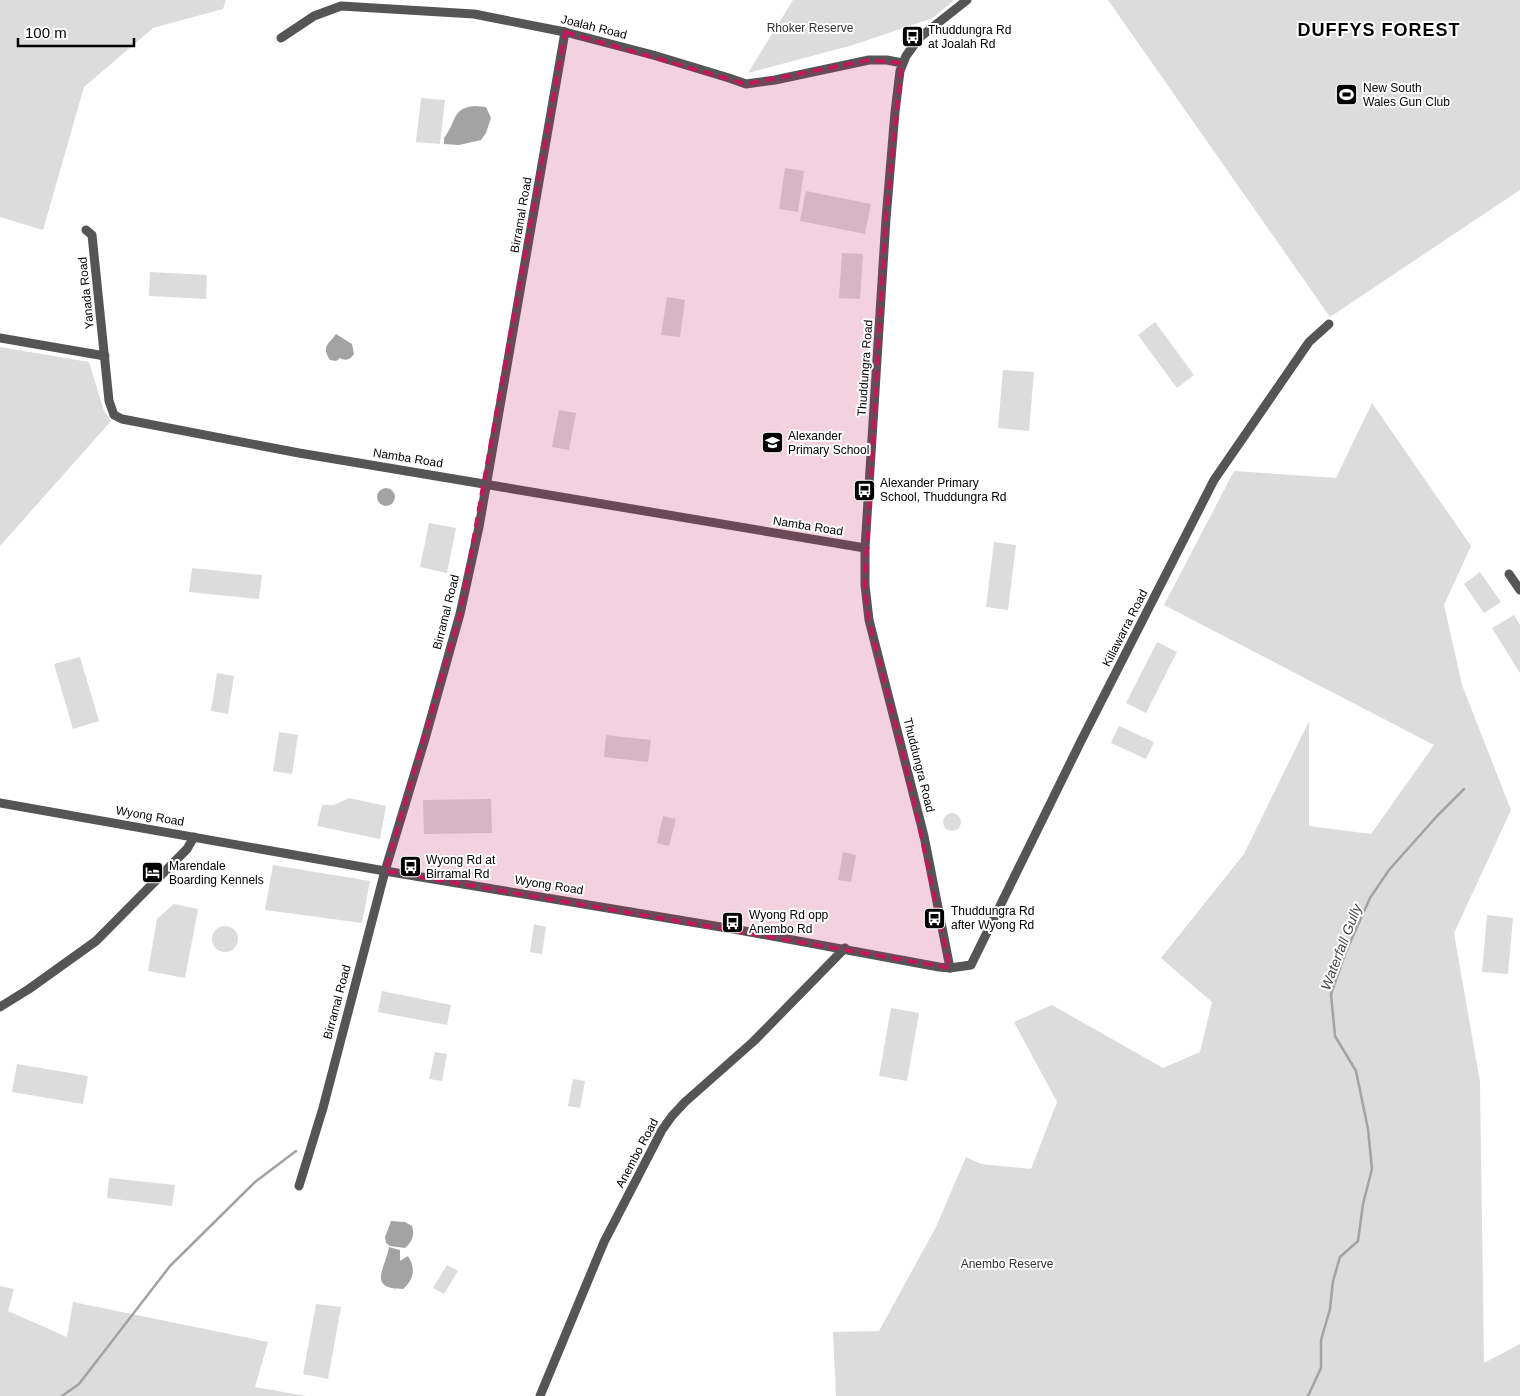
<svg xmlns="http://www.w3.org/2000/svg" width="1520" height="1396" viewBox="0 0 1520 1396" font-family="Helvetica,sans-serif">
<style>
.green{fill:#dcdcdc}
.water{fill:#a3a3a3}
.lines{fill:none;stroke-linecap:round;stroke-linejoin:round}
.stream{stroke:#a3a3a3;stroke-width:2.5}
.minor{stroke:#555;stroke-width:9}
.marked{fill:#c2185b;fill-opacity:0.2;stroke:#c2185b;stroke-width:4;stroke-dasharray:10 6;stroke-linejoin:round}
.labels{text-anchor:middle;stroke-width:4;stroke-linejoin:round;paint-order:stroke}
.street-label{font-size:12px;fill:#000;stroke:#fff}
.park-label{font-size:12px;fill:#333;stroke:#fff}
.poi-label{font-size:12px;fill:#000;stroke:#fff;text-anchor:start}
.water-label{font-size:14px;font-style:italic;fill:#444;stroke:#fff}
.district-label{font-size:18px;font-weight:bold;letter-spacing:1px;fill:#000;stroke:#fff}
</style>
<rect width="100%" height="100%" fill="#fff"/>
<g class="green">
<polygon points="0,0 226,0 223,9 153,28 84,87 43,230 0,217"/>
<polygon points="793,0 954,0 933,18 853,45 748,73"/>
<polygon points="1108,0 1520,0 1520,190 1330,317"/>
<polygon points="421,98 445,100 440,144 416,142"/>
<polygon points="785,168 804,171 798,212 779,209"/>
<polygon points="806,191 871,204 865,234 800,221"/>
<polygon points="842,253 863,254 860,299 839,298"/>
<polygon points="150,272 207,275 206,299 149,296"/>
<polygon points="667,297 685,300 680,337 661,335"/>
<polygon points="1155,322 1194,375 1177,388 1138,335"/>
<polygon points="0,347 89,362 104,411 111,421 0,546"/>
<polygon points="1003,370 1034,372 1029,431 998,428"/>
<polygon points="1372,403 1471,546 1444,605 1462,685 1511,810 1454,933 1480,1082 1484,1363 1520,1344 1520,1396 836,1396 833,1332 879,1331 936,1227 966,1157 981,1164 1031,1169 1057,1102 1014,1022 1052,1005 1163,1068 1200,1052 1212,1002 1161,958 1244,854 1309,721 1309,826 1371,834 1434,745 1164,605 1234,471 1336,478"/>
<polygon points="559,410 576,413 569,450 552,447"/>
<polygon points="429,523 456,528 447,573 420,567"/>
<polygon points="994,542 1016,545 1008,610 986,607"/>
<polygon points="192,568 262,575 259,599 189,592"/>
<polygon points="1480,572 1501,602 1484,613 1464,584"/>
<polygon points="1514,615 1520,625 1520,673 1492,628"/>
<polygon points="1157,642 1177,652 1146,713 1126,703"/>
<polygon points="80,657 99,721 73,729 54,664"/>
<polygon points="217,673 234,676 228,714 211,711"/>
<polygon points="1119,726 1154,742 1146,759 1111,743"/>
<polygon points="279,732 298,735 292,774 273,771"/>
<polygon points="606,735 651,740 648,762 604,757"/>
<polygon points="349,798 386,806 380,839 317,826 322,805 334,805"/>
<polygon points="491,799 492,833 424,834 423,800"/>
<circle cx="952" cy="822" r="9"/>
<polygon points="663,816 676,819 669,846 657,843"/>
<polygon points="843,852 856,855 851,882 838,880"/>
<polygon points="273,865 370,881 362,923 265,910"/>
<polygon points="174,904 198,909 185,978 148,971 157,919"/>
<polygon points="1487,915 1513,918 1508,974 1482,972"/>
<polygon points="534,924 546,927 542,954 530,952"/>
<circle cx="225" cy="939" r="13"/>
<polygon points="382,991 451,1005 447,1025 378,1012"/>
<polygon points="891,1008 919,1013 907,1081 879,1076"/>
<polygon points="435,1052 447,1054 442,1081 429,1079"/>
<polygon points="17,1064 88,1076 83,1104 12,1092"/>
<polygon points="573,1079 585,1081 580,1108 568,1106"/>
<polygon points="109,1178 175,1185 172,1206 107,1198"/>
<polygon points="447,1265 458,1271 444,1294 433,1288"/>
<polygon points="0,1286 14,1289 8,1311 67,1337 73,1302 268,1342 255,1387 306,1396 0,1396"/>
<polygon points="316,1304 341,1307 328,1379 303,1374"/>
</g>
<g class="water">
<path d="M475 106 486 107 491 118 486 133 481 140 459 145 444 144V138C457 122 451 108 475 106Z"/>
<path d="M336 334 352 344 354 354C350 360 346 361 340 358L336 361 330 360C321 346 329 344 336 334Z"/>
<circle cx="386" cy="497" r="9"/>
<path d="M391 1221 405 1222 412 1226C415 1235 412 1242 405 1248L390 1246 386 1243 385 1237Z"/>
<path d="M389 1247 400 1250V1261L408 1256C416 1269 414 1279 403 1289 367 1289 385 1269 389 1247Z"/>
</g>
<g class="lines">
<g class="stream">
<polyline points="62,1396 79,1384 170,1266 255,1182 296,1151"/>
<polyline points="1308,1396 1321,1368 1321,1340 1330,1309 1333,1281 1340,1257 1358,1241 1363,1204 1372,1169 1368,1129 1356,1071 1335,1036 1331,994 1345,954 1370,898 1389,870 1437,816 1464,789"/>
</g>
<g class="minor">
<polyline points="281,38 314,16 341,6 474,14 565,32 653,55 729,78 746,84 775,80 869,60 887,60 902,63"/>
<polyline points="86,230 92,235 109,401 114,415 122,419 299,453 865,548"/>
<polyline points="0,338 105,356"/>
<polyline points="1509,574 1520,590"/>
<polyline points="0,803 385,871 739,930 939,967 950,968 971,965 1081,741 1214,480 1309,342 1329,324"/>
<polyline points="950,968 924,836 869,620 865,585 865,548 886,219 895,112 900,71 906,56 919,38 967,0"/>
<polyline points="0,1007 29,989 96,941 187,849 194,837"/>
<polyline points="299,1186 323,1108 385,871 425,739 460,614 479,527 565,32"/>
<polyline points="540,1396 604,1242 662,1130 672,1116 685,1102 754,1041 845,948"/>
</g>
</g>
<path class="marked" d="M565 32 746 84 869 60 902 63 886 219 865 585 869 620 905 761 950 968 385 871 460 614Z"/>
<defs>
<symbol id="bus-square" viewBox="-11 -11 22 22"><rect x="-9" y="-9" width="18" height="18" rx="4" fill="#000" stroke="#fff"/><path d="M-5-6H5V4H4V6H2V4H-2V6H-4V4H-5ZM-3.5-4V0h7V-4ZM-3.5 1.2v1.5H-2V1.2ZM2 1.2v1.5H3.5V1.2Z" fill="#fff"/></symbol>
<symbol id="stadium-square" viewBox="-11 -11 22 22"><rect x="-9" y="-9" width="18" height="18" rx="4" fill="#000" stroke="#fff"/><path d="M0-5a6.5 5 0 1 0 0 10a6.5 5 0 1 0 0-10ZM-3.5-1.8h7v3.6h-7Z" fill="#fff"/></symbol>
<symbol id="school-square" viewBox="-11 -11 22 22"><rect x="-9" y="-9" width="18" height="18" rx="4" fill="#000" stroke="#fff"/><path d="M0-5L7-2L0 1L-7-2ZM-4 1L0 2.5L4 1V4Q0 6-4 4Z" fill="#fff"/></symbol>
<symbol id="hotel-square" viewBox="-11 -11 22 22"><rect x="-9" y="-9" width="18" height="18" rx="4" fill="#000" stroke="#fff"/><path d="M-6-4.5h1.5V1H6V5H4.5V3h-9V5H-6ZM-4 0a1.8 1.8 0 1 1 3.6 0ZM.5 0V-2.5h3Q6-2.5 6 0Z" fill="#fff"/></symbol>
</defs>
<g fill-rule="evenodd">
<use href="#bus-square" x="900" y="24" width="25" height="25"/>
<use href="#stadium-square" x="1334" y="82" width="25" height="25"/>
<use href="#school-square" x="760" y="430" width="25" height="25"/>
<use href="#bus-square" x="852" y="478" width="25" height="25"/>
<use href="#bus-square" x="398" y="854" width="25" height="25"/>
<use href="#hotel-square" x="140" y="860" width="25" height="25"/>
<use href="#bus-square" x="922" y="906" width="25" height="25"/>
<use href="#bus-square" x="720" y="910" width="25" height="25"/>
</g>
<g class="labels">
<g class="street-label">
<text transform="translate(594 27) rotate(14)" y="4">Joalah Road</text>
<text transform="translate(521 215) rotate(-80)" y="4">Birramal Road</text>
<text transform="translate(86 293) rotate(-96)" y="4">Yanada Road</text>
<text transform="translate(865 368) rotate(-86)" y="4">Thuddungra Road</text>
<text transform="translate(408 458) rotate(9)" y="4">Namba Road</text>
<text transform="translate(808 526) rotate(9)" y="4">Namba Road</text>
<text transform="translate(446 612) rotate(-76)" y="4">Birramal Road</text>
<text transform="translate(1125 628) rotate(-63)" y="4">Killawarra Road</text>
<text transform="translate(919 765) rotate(76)" y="4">Thuddungra Road</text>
<text transform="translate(150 816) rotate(10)" y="4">Wyong Road</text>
<text transform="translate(549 885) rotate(9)" y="4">Wyong Road</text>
<text transform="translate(337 1002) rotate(-75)" y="4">Birramal Road</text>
<text transform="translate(637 1153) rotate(-62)" y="4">Anembo Road</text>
</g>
<g class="park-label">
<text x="810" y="32">Rhoker Reserve</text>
<text x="1007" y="1268">Anembo Reserve</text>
</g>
<g class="poi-label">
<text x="928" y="34">Thuddungra Rd<tspan x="928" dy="14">at Joalah Rd</tspan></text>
<text x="1363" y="92">New South<tspan x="1363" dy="14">Wales Gun Club</tspan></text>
<text x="788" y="440">Alexander<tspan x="788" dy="14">Primary School</tspan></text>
<text x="880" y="487">Alexander Primary<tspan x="880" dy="14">School, Thuddungra Rd</tspan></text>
<text x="426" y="864">Wyong Rd at<tspan x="426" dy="14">Birramal Rd</tspan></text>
<text x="169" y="870">Marendale<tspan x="169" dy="14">Boarding Kennels</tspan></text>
<text x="951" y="915">Thuddungra Rd<tspan x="951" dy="14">after Wyong Rd</tspan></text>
<text x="749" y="919">Wyong Rd opp<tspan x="749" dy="14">Anembo Rd</tspan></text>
</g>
<g class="water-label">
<text transform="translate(1341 947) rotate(-69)" y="5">Waterfall Gully</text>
</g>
<g class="district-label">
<text x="1379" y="36">DUFFYS FOREST</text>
</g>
</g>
<path d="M18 38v8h116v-8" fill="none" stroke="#000000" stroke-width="2.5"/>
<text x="25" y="38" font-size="15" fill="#000000" stroke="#ffffff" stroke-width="4" paint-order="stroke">100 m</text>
</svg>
